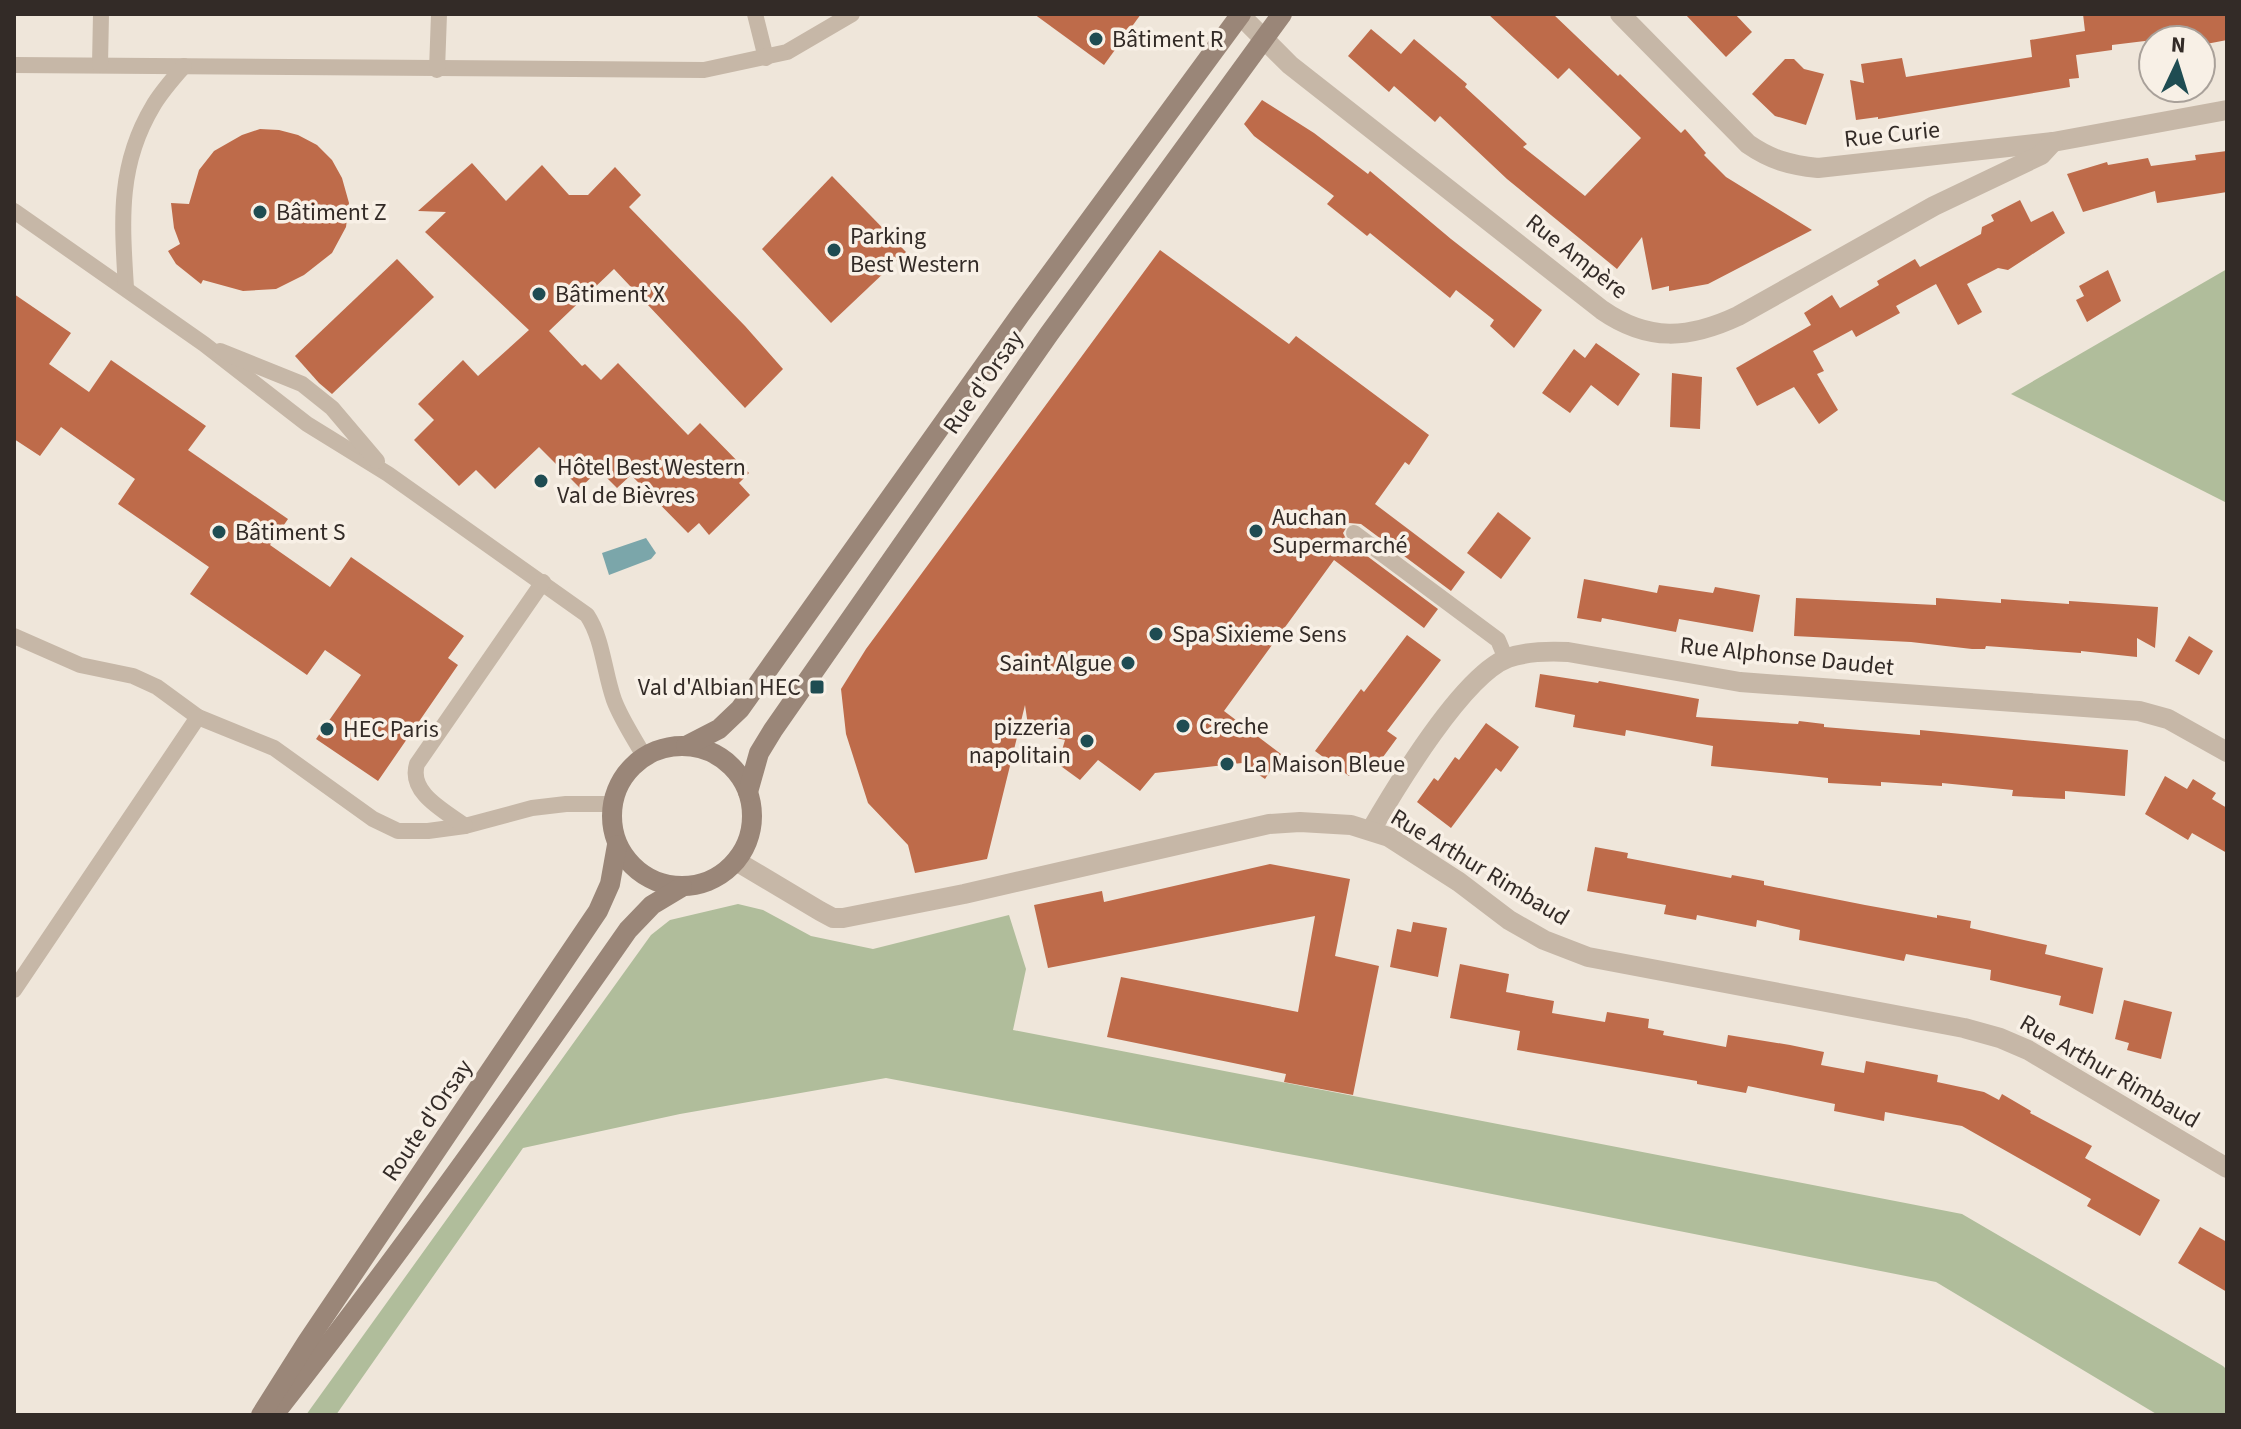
<svg xmlns="http://www.w3.org/2000/svg" width="2241" height="1429" viewBox="0 0 2241 1429" font-family="'Source Sans 3',sans-serif">
<style>
.green{fill:#b0bd9b}
.water{fill:#7ba6aa}
.building{fill:#be6b4a}
.lines{fill:none;stroke-linecap:round;stroke-linejoin:round}
.service{stroke:#c6b7a7;stroke-width:16}
.minor{stroke:#c6b7a7;stroke-width:20}
.secondary{stroke:#9a8678;stroke-width:20}
.poi-dot{fill:#1f4c52;stroke:#f8f0e6;stroke-width:3}
.labels{text-anchor:middle;stroke-width:7;stroke-linejoin:round;paint-order:stroke}
.poi-label{font-size:24px;fill:#332b27;stroke:#f8f0e6;text-anchor:start}
.street-label{font-size:24px;fill:#332b27;stroke:#f8f0e6}
</style>
<rect width="100%" height="100%" fill="#efe6da"/>
<g class="green">
<polygon points="2227,269 2227,503 2011,394"/>
<polygon points="738,904 763,910 811,936 873,949 1009,915 1026,969 1013,1030 1962,1214 2223,1366 2227,1370 2227,1415 2158,1415 1936,1282 1321,1160 886,1078 680,1114 523,1148 336,1415 306,1415 651,935 670,920"/>
</g>
<polygon class="water" points="646,538 656,553 651,559 609,575 602,553"/>
<g class="building">
<polygon points="1034,14 1141,14 1104,65"/>
<polygon points="1488,14 1553,14 1618,76 1620,74 1681,133 1685,129 1706,153 1704,155 1726,177 1812,230 1708,284 1669,291 1669,286 1652,290 1642,237 1617,269 1507,179 1440,116 1435,122 1394,86 1389,92 1348,56 1371,29 1401,54 1414,39 1467,84 1465,87 1527,144 1523,147 1585,196 1641,138 1569,68 1558,79"/>
<polygon points="1685,14 1735,14 1752,32 1726,57"/>
<polygon points="2083,14 2227,14 2227,40 2201,45 2201,40 2153,40 2112,45 2112,50 2076,55 2079,78 2069,79 2070,87 1878,119 1878,117 1856,120 1850,80 1864,83 1861,64 1902,58 1906,77 2032,57 2030,40 2085,31"/>
<polygon points="1785,59 1794,59 1804,69 1824,74 1806,125 1775,116 1752,94"/>
<polygon points="1262,100 1314,133 1368,174 1370,171 1451,239 1542,310 1514,348 1490,326 1494,320 1456,290 1450,298 1370,233 1367,236 1327,204 1334,196 1254,136 1244,124"/>
<polygon points="260,129 279,130 298,135 317,145 332,160 342,178 349,203 346,227 332,253 304,275 276,289 243,291 203,280 201,284 176,264 168,251 180,244 174,228 171,203 189,204 199,170 214,151 242,135"/>
<polygon points="2227,151 2227,192 2157,203 2155,191 2083,212 2067,174 2107,162 2108,165 2148,158 2151,166 2196,160 2195,155"/>
<polygon points="472,163 506,201 542,165 569,195 588,195 615,167 641,195 629,207 745,326 783,369 745,408 614,269 549,331 582,366 585,364 601,380 618,363 688,435 700,423 749,473 739,483 750,495 709,535 699,523 688,533 631,475 617,488 599,470 580,488 539,447 495,489 476,470 459,486 414,440 434,420 418,404 463,360 478,376 529,330 425,232 446,212 418,211"/>
<polygon points="832,176 906,252 831,323 762,249"/>
<polygon points="2020,200 2031,222 2053,211 2065,233 2008,270 1998,268 1967,284 1982,312 1958,325 1936,284 1896,306 1900,313 1856,337 1852,330 1813,351 1824,371 1817,374 1838,410 1819,424 1794,387 1757,406 1736,368 1811,325 1804,313 1832,295 1840,308 1879,285 1877,281 1915,259 1920,267 1981,234 1982,227 1994,221 1991,215"/>
<polygon points="1160,250 1289,344 1296,336 1429,435 1409,465 1405,462 1375,504 1465,572 1451,591 1361,524 1349,523 1343,533 1347,541 1438,609 1424,628 1334,560 1224,711 1281,754 1265,779 1242,763 1155,773 1140,791 1098,760 1080,780 1058,764 1065,740 1029,732 1025,705 987,859 915,873 908,845 868,803 846,734 841,689 866,649"/>
<polygon points="397,259 434,297 332,394 319,383 295,356"/>
<polygon points="2108,270 2121,301 2087,322 2076,300 2084,296 2079,286"/>
<polygon points="14,294 71,333 49,364 89,392 111,360 206,426 188,450 288,519 270,545 330,587 351,557 464,636 448,658 458,665 378,781 316,739 361,675 325,650 307,675 190,594 209,567 118,504 135,479 61,427 40,456 14,439"/>
<polygon points="1596,343 1640,374 1618,406 1591,385 1570,413 1542,393 1574,349 1585,358"/>
<polygon points="1672,373 1702,377 1700,429 1670,427"/>
<polygon points="1498,512 1531,538 1501,579 1467,553"/>
<polygon points="1584,579 1657,593 1659,585 1713,593 1715,587 1760,595 1753,632 1679,619 1676,632 1602,618 1601,622 1577,618"/>
<polygon points="1796,598 1936,605 1936,598 2001,603 2001,599 2069,604 2069,601 2158,607 2155,648 2137,638 2137,657 2081,651 2081,653 1986,646 1985,649 1972,649 1911,642 1794,636"/>
<polygon points="1407,635 1441,660 1387,731 1397,738 1372,772 1359,762 1349,776 1315,751 1361,689 1364,692"/>
<polygon points="2189,636 2213,651 2199,675 2175,661"/>
<polygon points="1540,674 1598,683 1599,681 1699,699 1696,717 1798,724 1799,721 1824,724 1824,727 1920,735 1920,730 2128,750 2125,796 2065,791 2065,799 2012,796 2013,790 1942,783 1942,786 1881,782 1881,786 1828,783 1828,778 1711,766 1713,746 1626,730 1625,736 1573,727 1575,715 1535,707"/>
<polygon points="1486,723 1519,747 1501,772 1496,768 1451,828 1417,802 1434,778 1438,781 1455,757 1459,760"/>
<polygon points="2165,776 2187,789 2193,779 2216,793 2212,799 2227,808 2227,853 2192,833 2188,840 2145,814"/>
<polygon points="1595,847 1628,853 1627,858 1731,878 1732,875 1764,881 1764,885 1865,905 1937,918 1937,915 1971,921 1970,928 2047,945 2045,954 2103,968 2093,1014 2059,1005 2061,996 1990,980 1991,970 1906,954 1904,961 1799,940 1800,930 1757,920 1756,927 1697,915 1696,920 1664,914 1666,905 1587,891"/>
<polygon points="1270,864 1350,879 1335,956 1379,966 1353,1095 1284,1082 1286,1074 1107,1037 1121,977 1298,1012 1315,916 1048,968 1034,905 1102,891 1104,902"/>
<polygon points="1413,922 1447,928 1438,977 1390,967 1397,929 1411,932"/>
<polygon points="1460,964 1509,974 1506,992 1554,1001 1552,1013 1605,1022 1607,1012 1649,1019 1648,1028 1664,1031 1663,1035 1726,1047 1728,1035 1790,1045 1824,1052 1821,1065 1864,1073 1866,1061 1938,1075 1937,1082 1984,1092 1999,1100 2002,1094 2031,1111 2030,1113 2092,1146 2085,1158 2160,1200 2140,1236 2087,1206 2091,1199 1962,1126 1885,1112 1884,1121 1834,1111 1835,1104 1748,1086 1746,1093 1697,1084 1697,1081 1517,1050 1520,1031 1450,1018"/>
<polygon points="2124,1000 2172,1012 2161,1059 2127,1050 2129,1043 2115,1039"/>
<polygon points="2200,1227 2227,1242 2227,1292 2178,1263"/>
</g>
<g class="lines">
<g class="service">
<polyline points="755,14 766,58"/>
<polyline points="14,65 704,70 787,52 852,14"/>
<polyline points="100,65 101,14"/>
<polyline points="437,70 439,14"/>
<path d="M14 211 204 344 307 424 388 474 587 615C603 639 604 672 614 700 621 719 634 738 644 756"/>
<path d="M126 288C122 222 117 166 153 106 161 92 173 79 184 66"/>
<polyline points="220,351 302,384 332,408 377,461"/>
<polyline points="1354,533 1498,640 1506,659"/>
<polyline points="14,636 80,665 133,676 157,687 198,717 274,748 373,819 398,831 428,831 465,826 532,808 566,804 612,804"/>
<path d="M465 826C445 811 408 793 417 764L543 582"/>
<polyline points="14,990 198,717"/>
</g>
<g class="minor">
<path d="M1620 14 1748 144C1771 160 1790 165 1818 168L2053 142 2227 110"/>
<path d="M1240 15 1290 65 1602 310C1648 342 1689 339 1738 316L1934 206 2041 155 2053 142"/>
<path d="M1371 830C1396 787 1463 675 1508 658 1527 651 1548 651 1568 652L1740 682 2139 711 2168 719 2227 752"/>
<polyline points="736,861 820,911 833,918 843,918 964,894 1269,824 1300,822 1351,825 1389,837 1459,882 1509,920 1544,940 1588,957 1964,1028 2000,1038 2028,1050 2227,1168"/>
</g>
<g class="secondary">
<circle cx="682" cy="816" r="70"/>
<polyline points="686,746 719,729 740,709 1020,315 1241,14"/>
<polyline points="748,792 759,753 773,730 1049,334 1282,14"/>
<path d="M276 1412C399 1256 514 1093 628 930L652 905 682 887"/>
<polyline points="261,1415 307,1342 598,911 610,884 617,845"/>
</g>
</g>
<g class="poi-dot">
<circle cx="1096" cy="39" r="8"/>
<circle cx="260" cy="212" r="8"/>
<circle cx="834" cy="250" r="8"/>
<circle cx="539" cy="294" r="8"/>
<circle cx="541" cy="481" r="8"/>
<circle cx="1256" cy="531" r="8"/>
<circle cx="219" cy="532" r="8"/>
<circle cx="1156" cy="634" r="8"/>
<circle cx="1128" cy="663" r="8"/>
<rect x="809" y="679" width="16" height="16" rx="4"/>
<circle cx="1183" cy="726" r="8"/>
<circle cx="327" cy="729" r="8"/>
<circle cx="1087" cy="741" r="8"/>
<circle cx="1227" cy="764" r="8"/>
</g>
<g class="labels">
<g class="poi-label">
<text x="1112" y="47">Bâtiment R</text>
<text x="276" y="220">Bâtiment Z</text>
<text x="850" y="244">Parking<tspan x="850" dy="28">Best Western</tspan></text>
<text x="555" y="302">Bâtiment X</text>
<text x="557" y="475">Hôtel Best Western<tspan x="557" dy="28">Val de Bièvres</tspan></text>
<text x="1272" y="525">Auchan<tspan x="1272" dy="28">Supermarché</tspan></text>
<text x="235" y="540">Bâtiment S</text>
<text x="1172" y="642">Spa Sixieme Sens</text>
<text x="1112" y="671" text-anchor="end">Saint Algue</text>
<text x="801" y="695" text-anchor="end">Val d'Albian HEC</text>
<text x="1199" y="734">Creche</text>
<text x="1071" y="735" text-anchor="end">pizzeria<tspan x="1071" dy="28">napolitain</tspan></text>
<text x="343" y="737">HEC Paris</text>
<text x="1243" y="772">La Maison Bleue</text>
</g>
<g class="street-label">
<text transform="translate(1892 134) rotate(-6)" y="8">Rue Curie</text>
<text transform="translate(1577 256) rotate(38)" y="8">Rue Ampère</text>
<text transform="translate(983 382) rotate(-55)" y="8">Rue d'Orsay</text>
<text transform="translate(1787 656) rotate(6)" y="8">Rue Alphonse Daudet</text>
<text transform="translate(1480 867) rotate(31)" y="8">Rue Arthur Rimbaud</text>
<text transform="translate(2110 1071) rotate(30)" y="8">Rue Arthur Rimbaud</text>
<text transform="translate(427 1120) rotate(-56)" y="8">Route d'Orsay</text>
</g>
</g>
<rect width="2241" height="1429" fill="none" stroke="#332b27" stroke-width="32"/>
<g transform="translate(2177 64) rotate(4)"><circle r="38" fill="#f8f0e6" stroke="#a9a19a" stroke-width="2"/>
<path d="M0-6L14 30L0 20L-14 30Z" fill="#1f4c52"/>
<text y="-12" font-size="22" font-weight="bold" text-anchor="middle" fill="#332b27">N</text>
</g>
</svg>
